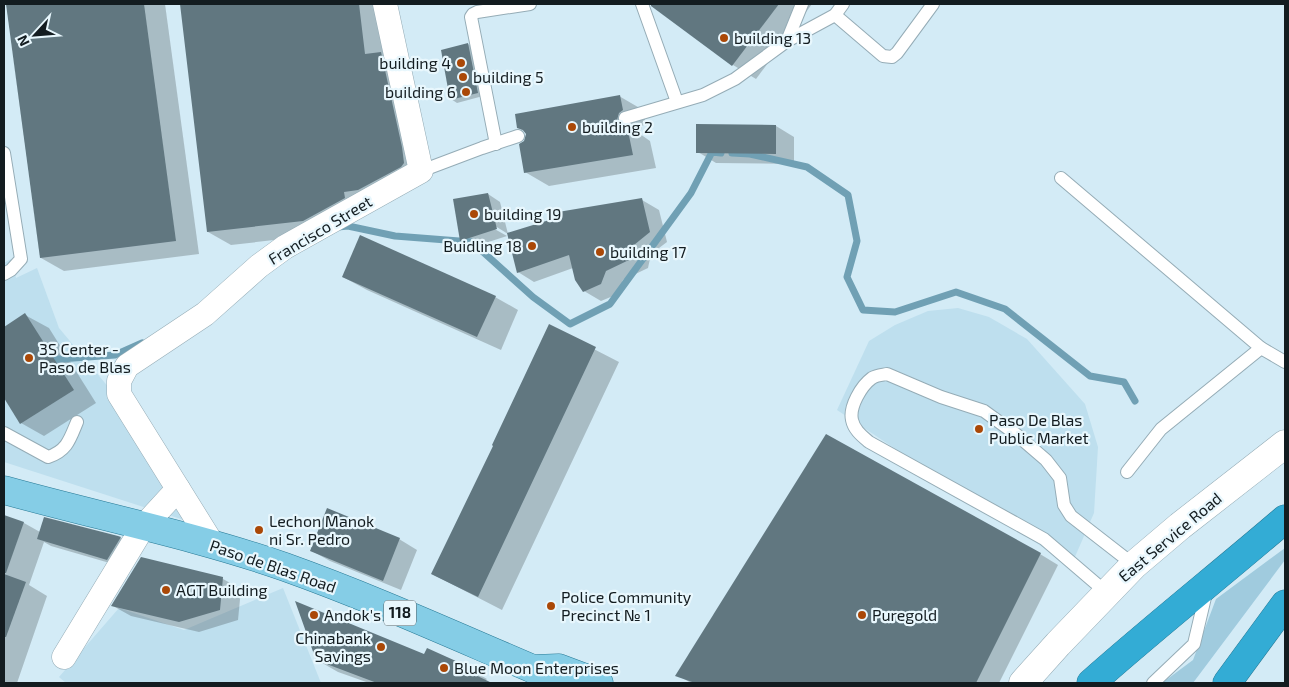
<svg xmlns="http://www.w3.org/2000/svg" width="1289" height="687" viewBox="0 0 1289 687" font-family="'Exo 2',sans-serif">
<style>
.built{fill:#bedfee}
.green{fill:#a0cbde}
.shadow{fill:#0003}
.lines{fill:none;stroke-linecap:round;stroke-linejoin:round}
.stream{stroke:#70a0b4;stroke-width:7}
.building{fill:#617780}
.lane-casing{stroke:#95acb6;stroke-width:14}
.street-casing{stroke:#95acb6;stroke-width:25}
.secondary-casing{stroke:#95acb6;stroke-width:29}
.primary-casing{stroke:#287a96;stroke-width:29}
.highway-casing{stroke:#287a96;stroke-width:29}
.lane{stroke:#fff;stroke-width:12}
.street{stroke:#fff;stroke-width:24}
.secondary{stroke:#fff;stroke-width:28}
.primary{stroke:#85cde6;stroke-width:28}
.highway{stroke:#33acd5;stroke-width:28}
.poi-dot{fill:#aa4807;stroke:#e8f7fd;stroke-width:2}
.labels{text-anchor:middle;stroke-width:4.5;stroke-linejoin:round;paint-order:stroke}
.shield{fill:#e8f7fd;stroke:#535e62;stroke-width:1}
.shield-label{font-size:15px;font-weight:bold;fill:#131c20}
.poi-label{font-size:16px;fill:#131c20;stroke:#e8f7fd;text-anchor:start}
.street-label{font-size:16px;fill:#131c20;stroke:#e8f7fd}
</style>
<rect width="100%" height="100%" fill="#d3ebf6"/>
<g class="built">
<polygon points="11,259 16,278 37,268 59,328 115,395 187,521 4,462 4,263"/>
<polygon points="958,308 989,317 1027,339 1085,404 1098,447 1094,513 1071,566 837,410 869,341 895,325 928,311"/>
<polygon points="283,588 321,683 66,683 59,677 119,608 184,630"/>
</g>
<polygon class="green" points="1285,548 1285,560 1193,683 1162,683 1193,660 1216,599"/>
<g class="shadow">
<polygon points="7,4 165,4 199,254 64,271 41,258"/>
<polygon points="181,4 381,4 425,162 327,234 231,245 208,232"/>
<polygon points="660,4 812,4 756,79 733,65 657,8"/>
<polygon points="468,44 474,48 483,96 457,103 451,99"/>
<polygon points="619,96 643,110 646,124 642,126 640,134 650,141 656,168 549,186 525,172 527,134 518,127"/>
<polygon points="776,126 794,137 794,164 716,163 698,152"/>
<polygon points="488,194 500,202 508,234 492,224 491,227 507,236 473,247 461,240"/>
<polygon points="642,200 659,210 667,242 651,254 648,268 623,280 618,294 601,301 584,291 573,268 534,282 518,272"/>
<polygon points="343,277 495,297 518,310 501,350 367,290"/>
<polygon points="25,315 49,328 96,403 44,436 21,423 4,396 4,328"/>
<polygon points="549,326 619,362 502,610 432,574 495,445"/>
<polygon points="4,516 24,523 40,532 44,518 121,538 133,545 120,566 51,546 44,542 29,585 47,596 17,683 4,683"/>
<polygon points="399,539 417,550 401,590 330,561 312,551"/>
<polygon points="1040,554 1058,565 999,683 691,683 677,675"/>
<polygon points="142,558 223,579 241,589 238,620 199,632 131,616 113,606"/>
<polygon points="425,655 466,667 487,679 485,681 489,683 369,683 338,672 317,660"/>
</g>
<g class="lines">
<g class="stream">
<polyline points="732,153 750,154 807,167 848,195 857,241 847,277 863,310 895,312 956,292 1005,309 1090,376 1124,382 1135,401"/>
<polyline points="338,227 348,226 395,236 472,242 533,297 570,324 610,304 691,193 712,152 721,153"/>
<polyline points="46,360 115,355 142,343"/>
</g>
</g>
<g class="building">
<polygon points="6,4 144,4 176,241 40,258"/>
<polygon points="180,4 359,4 365,54 381,52 402,147 404,163 401,167 358,190 344,192 345,198 303,221 207,232"/>
<polygon points="651,4 779,4 732,66 651,6"/>
<polygon points="468,43 478,93 450,100 441,50"/>
<polygon points="620,95 623,110 619,113 617,120 620,124 627,126 633,155 524,173 519,144 524,141 526,134 523,130 517,128 515,114"/>
<polygon points="696,124 776,125 776,154 696,153"/>
<polygon points="488,193 497,229 460,241 453,199"/>
<polygon points="642,198 650,232 634,245 631,259 606,271 601,284 583,292 575,280 569,255 517,273 507,233 559,217 558,212"/>
<polygon points="360,235 496,296 477,337 342,277"/>
<polygon points="25,313 74,390 20,424 4,398 4,327"/>
<polygon points="549,324 596,347 478,597 431,574 493,446 492,445"/>
<polygon points="826,434 1041,553 976,683 695,683 675,676"/>
<polygon points="327,508 400,538 383,581 310,551"/>
<polygon points="4,515 24,522 6,573 4,573"/>
<polygon points="44,517 118,536 121,537 107,560 37,539"/>
<polygon points="141,557 223,577 220,610 179,622 111,606"/>
<polygon points="4,574 26,582 6,637 4,637"/>
<polygon points="295,601 424,654 427,648 467,666 465,670 492,683 377,683 316,660"/>
</g>
<g class="lines">
<defs>
<g id="lane">
<polyline points="642,4 677,102"/>
<polyline points="835,15 883,56 892,57 897,53 933,4"/>
<polyline points="787,41 802,4"/>
<polyline points="625,118 703,95 735,79 787,41 835,15 843,4"/>
<polyline points="496,144 471,17 473,14 477,12 530,4"/>
<polyline points="4,153 21,259 11,270 4,274"/>
<polyline points="421,171 482,148 518,136"/>
<polyline points="1061,178 1261,348 1285,362"/>
<path d="M4 433 48 457C67 451 70 439 77 422"/>
<polyline points="1127,472 1161,429 1261,348"/>
<path d="M1107 593 1044 539 869 442C862 436 854 430 852 420 849 407 861 386 872 378 877 375 882 375 887 374L941 397 984 411 1017 435 1046 460 1060 478 1064 505 1071 516 1134 565"/>
<polyline points="1153,683 1194,644 1207,589"/>
</g>
<g id="street">
<polyline points="213,545 119,394 119,381 127,366 205,314 259,266 285,247 421,171 385,4"/>
<polyline points="64,657 143,527 178,489"/>
</g>
<polyline id="secondary" points="1023,683 1058,644 1134,565 1180,526 1285,444"/>
<path id="primary" d="M4 490C97 516 193 535 285 567 369 597 451 634 533 669L559 668 599 683"/>
<g id="highway">
<path d="M1091 683C1154 627 1221 574 1285 519"/>
<polyline points="1227,683 1285,604"/>
</g>
</defs>
<use href="#lane" class="lane-casing"/>
<use href="#street" class="street-casing"/>
<use href="#secondary" class="secondary-casing"/>
<use href="#primary" class="primary-casing"/>
<use href="#highway" class="highway-casing"/>
<use href="#lane" class="lane"/>
<use href="#street" class="street"/>
<use href="#secondary" class="secondary"/>
<use href="#primary" class="primary"/>
<use href="#highway" class="highway"/>
</g>
<g class="poi-dot">
<circle cx="724" cy="38" r="5"/>
<circle cx="461" cy="63" r="5"/>
<circle cx="463" cy="77" r="5"/>
<circle cx="466" cy="92" r="5"/>
<circle cx="572" cy="127" r="5"/>
<circle cx="474" cy="214" r="5"/>
<circle cx="532" cy="246" r="5"/>
<circle cx="600" cy="252" r="5"/>
<circle cx="29" cy="358" r="5"/>
<circle cx="979" cy="429" r="5"/>
<circle cx="259" cy="530" r="5"/>
<circle cx="166" cy="590" r="5"/>
<circle cx="551" cy="606" r="5"/>
<circle cx="314" cy="615" r="5"/>
<circle cx="862" cy="615" r="5"/>
<circle cx="381" cy="647" r="5"/>
<circle cx="444" cy="668" r="5"/>
</g>
<g class="labels">
<rect class="shield" x="384" y="600.5" width="32" height="25" rx="4"/>
<g class="shield-label">
<text x="400" y="618">118</text>
</g>
<g class="poi-label">
<text x="734" y="44">building 13</text>
<text x="451" y="69" text-anchor="end">building 4</text>
<text x="473" y="83">building 5</text>
<text x="456" y="98" text-anchor="end">building 6</text>
<text x="582" y="133">building 2</text>
<text x="484" y="220">building 19</text>
<text x="522" y="252" text-anchor="end">Buidling 18</text>
<text x="610" y="258">building 17</text>
<text x="39" y="355">3S Center -<tspan x="39" dy="18">Paso de Blas</tspan></text>
<text x="989" y="426">Paso De Blas<tspan x="989" dy="18">Public Market</tspan></text>
<text x="269" y="527">Lechon Manok<tspan x="269" dy="18">ni Sr. Pedro</tspan></text>
<text x="176" y="596">AGT Building</text>
<text x="561" y="603">Police Community<tspan x="561" dy="18">Precinct № 1</tspan></text>
<text x="324" y="621">Andok's</text>
<text x="872" y="621">Puregold</text>
<text x="371" y="644" text-anchor="end">Chinabank<tspan x="371" dy="18">Savings</tspan></text>
<text x="454" y="674">Blue Moon Enterprises</text>
</g>
<g class="street-label">
<text transform="translate(320 230) rotate(-31)" y="6">Francisco Street</text>
<text transform="translate(1170 537) rotate(-40)" y="6">East Service Road</text>
<text transform="translate(273 566) rotate(19)" y="6">Paso de Blas Road</text>
</g>
</g>
<rect width="1289" height="687" fill="none" stroke="#131c20" stroke-width="10"/>
<g transform="translate(35 35) rotate(244)" stroke="#e8f7fd" stroke-width="4" paint-order="stroke">
<path d="M0-4L9 19L0 12L-9 19Z" fill="#131c20"/>
<text y="-8" font-size="14" font-weight="bold" text-anchor="middle" fill="#131c20">N</text>
</g>
</svg>
